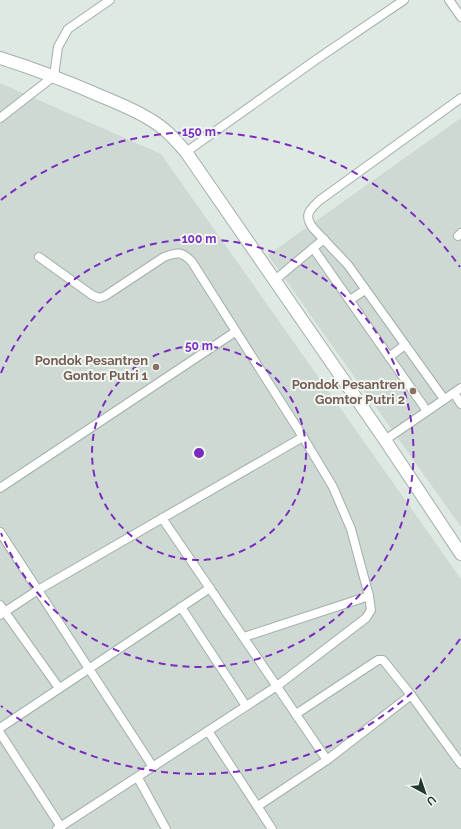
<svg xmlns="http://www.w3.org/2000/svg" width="461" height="829" viewBox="0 0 461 829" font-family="Raleway,sans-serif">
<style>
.built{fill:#cdd9d2}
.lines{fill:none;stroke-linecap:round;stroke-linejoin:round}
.service-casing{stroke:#a2b0a9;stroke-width:10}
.minor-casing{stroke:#a2b0a9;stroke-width:14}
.service{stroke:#fff;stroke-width:8}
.minor{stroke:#fff;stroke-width:12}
.ring{fill:none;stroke:#7b2cbf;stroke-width:2;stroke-dasharray:7 5}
.education-dot{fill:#8d6e63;stroke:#eff6f2;stroke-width:1.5}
.labels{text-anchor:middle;stroke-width:4;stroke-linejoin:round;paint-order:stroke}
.education-label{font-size:13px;font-weight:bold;fill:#785e54;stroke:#eff6f2;text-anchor:end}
.centre{fill:#7b2cbf;stroke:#eff6f2;stroke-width:2}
.ring-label{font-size:12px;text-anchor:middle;font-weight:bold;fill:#7b2cbf;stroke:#eff6f2;stroke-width:4;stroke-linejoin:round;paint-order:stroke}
</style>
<rect width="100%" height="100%" fill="#dfe9e3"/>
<g class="built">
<polygon points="0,83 161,154 461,579 461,829 0,829"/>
<polygon points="461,118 461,527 268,255"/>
</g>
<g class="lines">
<defs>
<g id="service">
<polyline points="449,0 461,17"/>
<polyline points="0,118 54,76 58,47 68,29 110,0"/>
<polyline points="186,152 317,59 404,0"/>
<polyline points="458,236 461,233"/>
<polyline points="313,248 427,411"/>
<path d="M39 257 92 295 99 298 105 296 164 257C177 252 182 251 192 262L303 437 333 487 351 529 369 596 244 637"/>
<polyline points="275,280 324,239"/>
<polyline points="350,300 365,290"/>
<polyline points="389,357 405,345"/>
<polyline points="454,393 461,404"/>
<path d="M444 399 348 265 313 228C303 215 310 209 320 200L461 98"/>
<polyline points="385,440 461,388"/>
<polyline points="0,488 235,332"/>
<polyline points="162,518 327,760"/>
<polyline points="0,532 153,767"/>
<polyline points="0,605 59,688"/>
<polyline points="181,607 246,706"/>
<polyline points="0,615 38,590 303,437"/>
<polyline points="296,714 378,660 383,660 411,695 461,764"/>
<polyline points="0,728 210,588"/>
<polyline points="208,731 272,829"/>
<polyline points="0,733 61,827"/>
<polyline points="138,778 166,829"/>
<polyline points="258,806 327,760 411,695"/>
<polyline points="57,829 277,686 366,618 371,610 369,596"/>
</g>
<path id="minor" d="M0 58C35 69 69 82 103 97 124 106 147 115 165 130 173 137 179 144 186 152L385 440 461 554"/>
</defs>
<use href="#service" class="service-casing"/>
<use href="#minor" class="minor-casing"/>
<use href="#service" class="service"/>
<use href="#minor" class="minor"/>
</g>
<g class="ring">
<circle cx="199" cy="453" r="107"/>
<path d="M1 373A214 214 0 1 1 1 533"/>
<path d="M460 639A321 321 0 0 1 1 706M1 200A321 321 0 0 1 460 267"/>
</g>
<g class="education-dot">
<circle cx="156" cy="367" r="4"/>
<circle cx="413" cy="391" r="4"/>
</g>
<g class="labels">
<g class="education-label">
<text x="148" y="365">Pondok Pesantren<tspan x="148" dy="15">Gontor Putri 1</tspan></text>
<text x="405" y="389">Pondok Pesantren<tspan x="405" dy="15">Gomtor Putri 2</tspan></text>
</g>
</g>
<circle cx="199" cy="453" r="6" class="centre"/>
<g class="ring-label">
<text x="199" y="136">150 m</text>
<text x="199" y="243">100 m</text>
<text x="199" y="350">50 m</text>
</g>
<g transform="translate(425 793) rotate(140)" stroke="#eff6f2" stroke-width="3" paint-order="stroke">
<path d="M0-3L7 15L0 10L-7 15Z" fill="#21382f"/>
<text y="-6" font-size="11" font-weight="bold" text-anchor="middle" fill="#21382f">U</text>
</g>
</svg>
